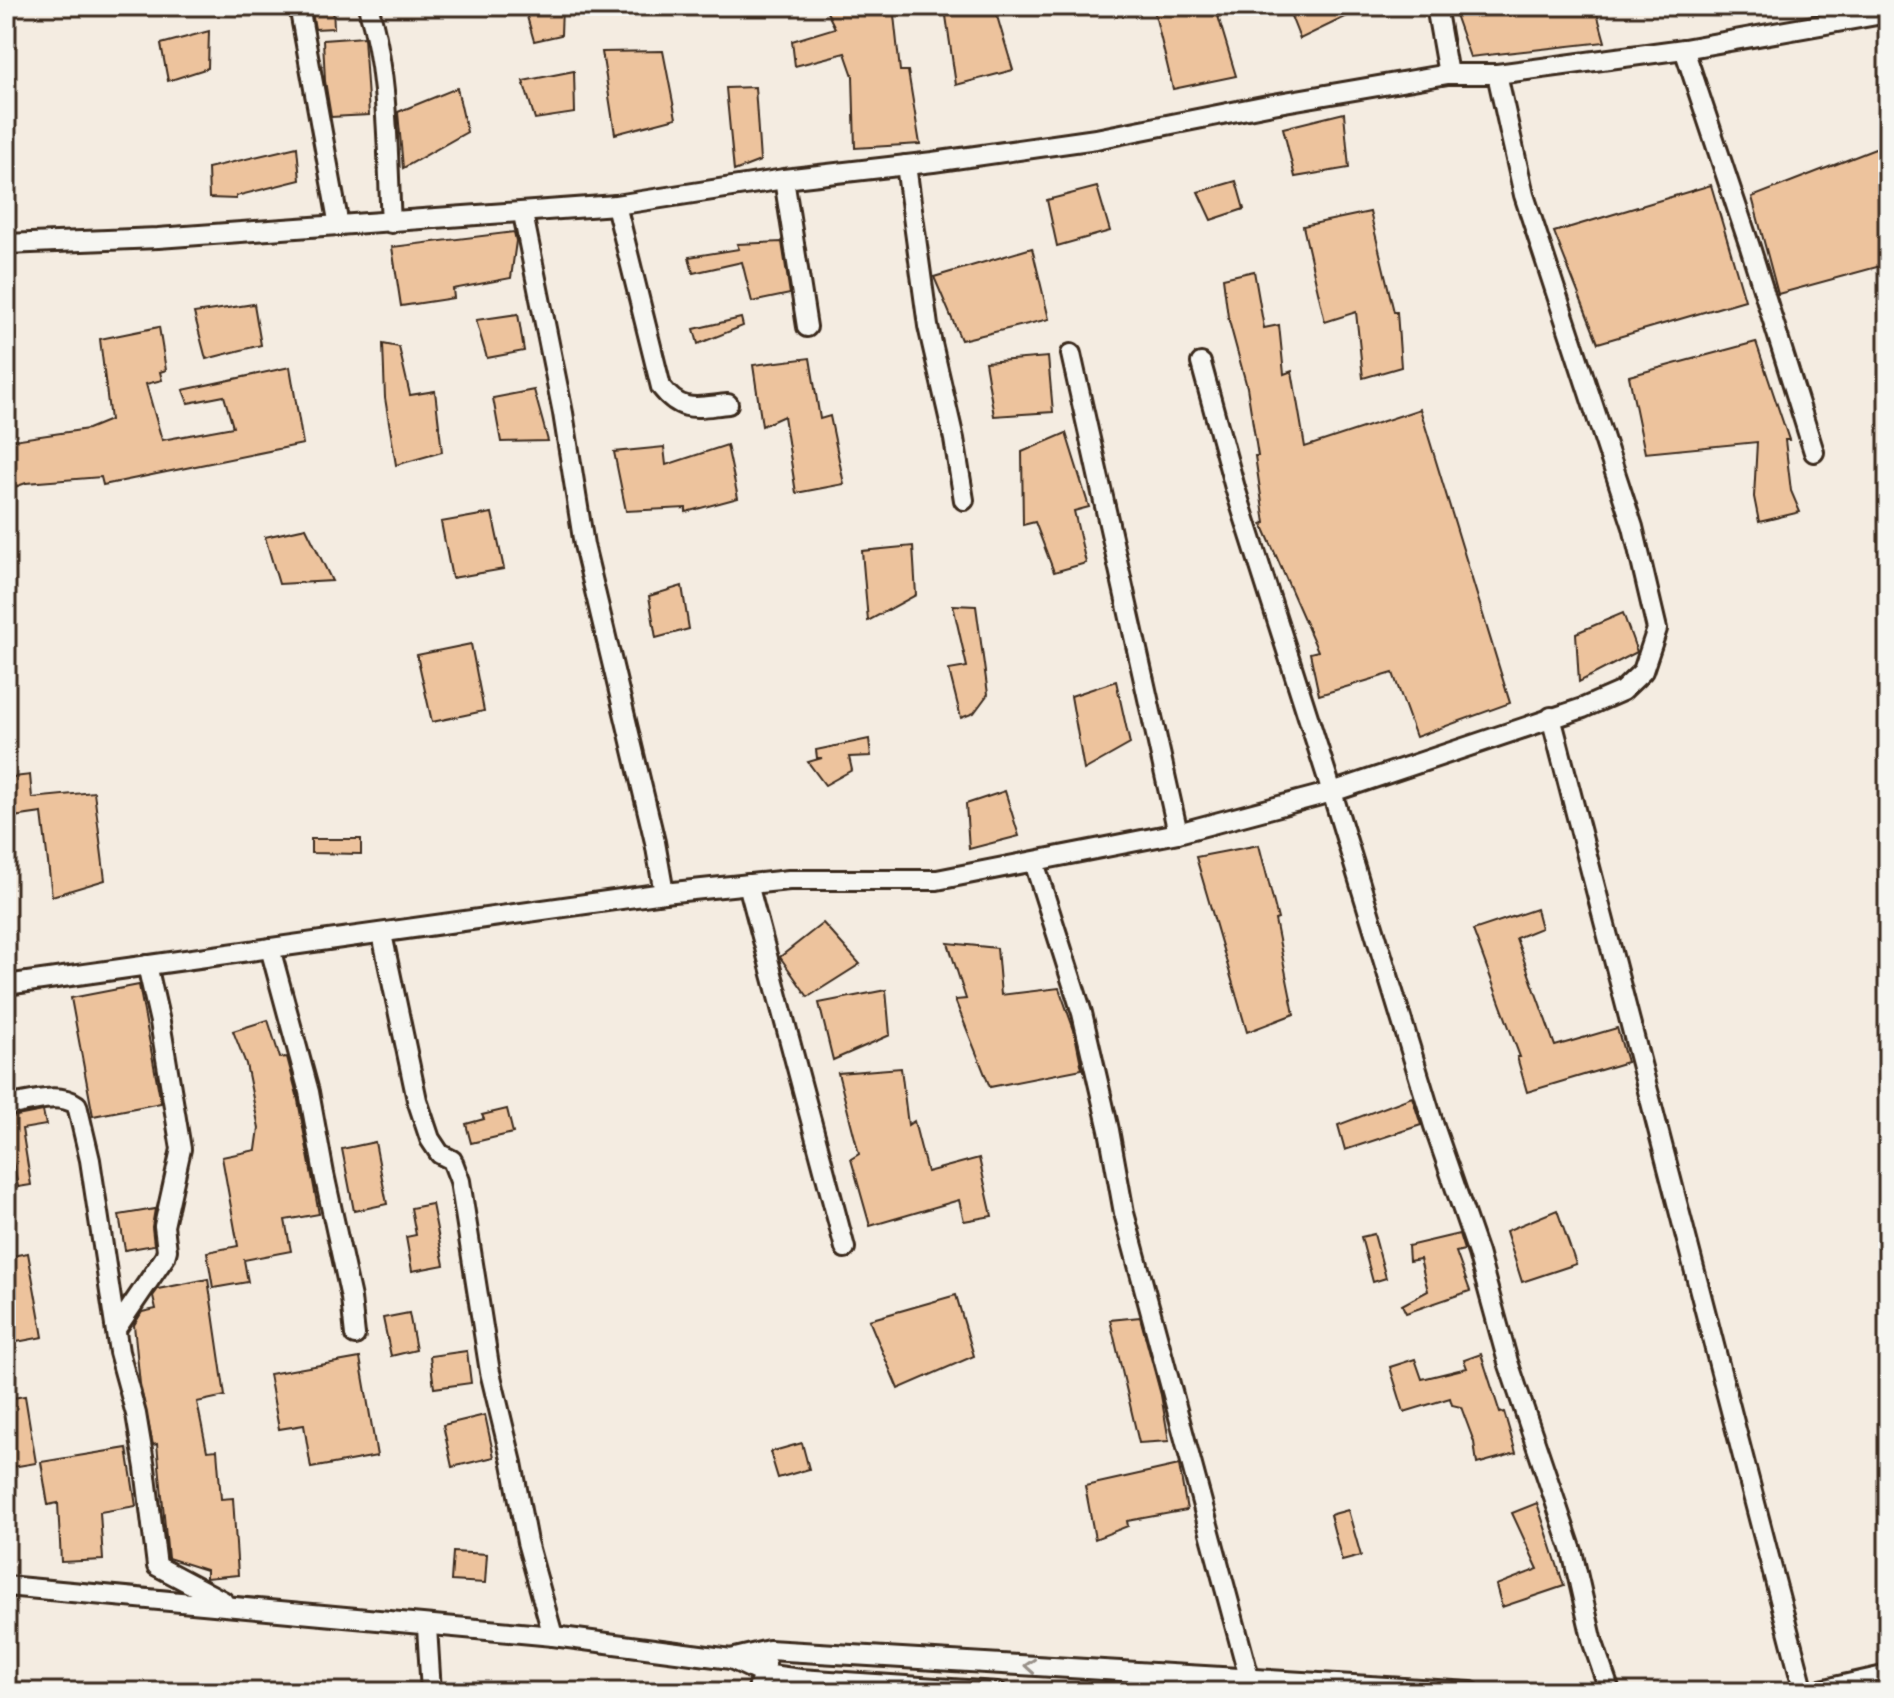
<svg xmlns="http://www.w3.org/2000/svg" width="1894" height="1698" viewBox="0 0 1894 1698" font-family="'Gochi Hand',sans-serif">
<style>
.building{fill:#edc39d;stroke:#3b2a1e;stroke-width:2}
.lines{fill:none;stroke-linecap:round;stroke-linejoin:round}
.minor-casing{stroke:#3b2a1e;stroke-width:24}
.minor{stroke:#f6f6f2;stroke-width:18}
.oneway{stroke:#989088}
</style>
<rect width="100%" height="100%" fill="#f4ece1"/>
<filter id="ink" filterUnits="userSpaceOnUse"><feTurbulence type="fractalNoise" baseFrequency=".0125" numOctaves="2"/><feDisplacementMap in="SourceGraphic" scale="16" xChannelSelector="R" yChannelSelector="G"/><feConvolveMatrix kernelMatrix="1 2 1 2 8 2 1 2 1" color-interpolation-filters="sRGB"/></filter>
<g filter="url(#ink)">
<g class="building">
<polygon points="311,6 333,6 334,28 315,29"/>
<polygon points="524,6 562,6 561,35 534,41"/>
<polygon points="824,6 893,6 900,71 908,71 920,144 855,148 853,76 845,53 795,66 792,41 835,28"/>
<polygon points="957,6 994,6 1013,70 956,85 945,9"/>
<polygon points="1153,6 1215,6 1236,76 1173,89"/>
<polygon points="1287,6 1368,6 1300,39"/>
<polygon points="1452,6 1595,6 1605,42 1470,57"/>
<polygon points="209,31 208,68 168,81 161,44"/>
<polygon points="364,37 369,115 331,117 325,81 323,40"/>
<polygon points="663,51 676,118 615,134 602,52"/>
<polygon points="574,71 575,113 535,119 523,81"/>
<polygon points="755,87 760,161 734,171 726,88"/>
<polygon points="457,88 467,132 403,168 398,112"/>
<polygon points="1344,113 1349,168 1295,177 1283,128"/>
<polygon points="1888,144 1888,264 1778,294 1752,197"/>
<polygon points="297,147 300,180 236,196 236,199 209,198 208,168"/>
<polygon points="1236,181 1244,209 1211,220 1198,192"/>
<polygon points="1711,185 1745,300 1598,343 1554,232"/>
<polygon points="1097,187 1110,231 1057,246 1047,200"/>
<polygon points="1370,212 1394,312 1397,312 1401,367 1363,378 1356,312 1325,322 1303,226"/>
<polygon points="514,232 516,241 511,278 453,289 454,298 401,306 392,247"/>
<polygon points="782,242 790,294 752,302 742,262 693,273 689,257 739,249 737,244"/>
<polygon points="1032,248 1049,319 961,340 934,277"/>
<polygon points="1254,271 1264,328 1279,325 1284,374 1292,371 1305,447 1420,409 1510,703 1416,737 1393,673 1319,695 1310,653 1318,651 1262,524 1265,523 1255,456 1258,456 1247,387 1228,317 1223,278"/>
<polygon points="254,304 261,345 206,359 194,313"/>
<polygon points="518,314 524,351 487,358 476,320"/>
<polygon points="741,318 743,326 698,344 694,329"/>
<polygon points="159,327 166,370 160,372 162,380 146,384 162,440 233,427 224,396 188,403 183,390 290,367 303,444 103,485 101,477 26,483 6,490 6,441 88,429 110,420 100,339"/>
<polygon points="1756,342 1789,440 1785,440 1791,491 1800,512 1759,522 1754,497 1757,442 1645,453 1629,376"/>
<polygon points="383,344 399,347 410,395 435,391 442,452 396,465 385,398"/>
<polygon points="1048,357 1053,412 994,416 985,362"/>
<polygon points="810,358 820,419 830,416 844,484 796,493 784,416 762,426 753,365"/>
<polygon points="534,390 548,441 501,442 493,398"/>
<polygon points="1066,433 1089,507 1074,511 1086,563 1054,572 1035,522 1023,525 1022,452"/>
<polygon points="727,445 738,498 686,512 686,508 626,511 614,452 664,447 666,465"/>
<polygon points="492,513 504,569 452,578 441,522"/>
<polygon points="306,528 332,581 279,584 265,537"/>
<polygon points="913,546 916,595 868,621 862,551"/>
<polygon points="682,586 689,629 656,638 649,596"/>
<polygon points="953,605 976,606 988,694 974,713 961,718 949,670 967,667"/>
<polygon points="1623,613 1637,652 1579,682 1576,633"/>
<polygon points="471,644 484,711 432,722 417,655"/>
<polygon points="1116,681 1130,744 1084,770 1071,696"/>
<polygon points="869,739 871,756 849,757 852,770 825,785 808,762 822,758 817,758 816,750"/>
<polygon points="30,775 32,798 94,792 105,880 52,896 42,813 6,818 6,778"/>
<polygon points="1005,791 1019,836 969,849 966,804"/>
<polygon points="311,839 361,839 361,854 311,853"/>
<polygon points="1259,845 1278,919 1275,920 1294,1014 1247,1032 1196,857"/>
<polygon points="1536,909 1541,928 1516,938 1555,1046 1617,1028 1627,1062 1527,1092 1517,1057 1520,1057 1473,930"/>
<polygon points="823,923 860,964 808,997 780,957"/>
<polygon points="948,943 997,948 1001,995 1059,988 1074,1030 1082,1069 990,1087 955,1000 966,999"/>
<polygon points="139,985 161,1103 93,1116 71,998"/>
<polygon points="886,990 890,1035 833,1060 819,1003"/>
<polygon points="268,1020 280,1058 287,1057 297,1095 319,1214 285,1220 291,1251 244,1260 248,1282 213,1288 207,1252 238,1246 222,1157 256,1150 259,1128 246,1064 233,1031"/>
<polygon points="901,1068 908,1125 914,1121 927,1172 979,1158 992,1216 964,1221 959,1200 870,1226 851,1159 859,1154 838,1073"/>
<polygon points="1412,1097 1421,1125 1345,1150 1338,1125"/>
<polygon points="507,1109 513,1133 471,1143 466,1124 484,1119 482,1115"/>
<polygon points="43,1111 46,1125 22,1129 31,1185 18,1187 11,1152 6,1153 6,1118"/>
<polygon points="375,1142 387,1204 354,1211 342,1149"/>
<polygon points="432,1204 444,1265 412,1271 406,1237 416,1235 411,1208"/>
<polygon points="155,1209 152,1227 154,1245 125,1250 119,1215"/>
<polygon points="1557,1210 1576,1264 1522,1282 1506,1231"/>
<polygon points="1374,1234 1386,1278 1373,1282 1361,1237"/>
<polygon points="1459,1234 1464,1250 1456,1252 1470,1291 1406,1313 1402,1305 1428,1291 1420,1259 1409,1261 1408,1246"/>
<polygon points="28,1253 43,1337 6,1344 6,1257"/>
<polygon points="208,1279 225,1396 197,1402 207,1451 217,1450 221,1499 233,1498 238,1575 206,1578 206,1570 168,1558 157,1444 153,1445 140,1384 134,1325 142,1312 156,1309 153,1296 158,1289"/>
<polygon points="956,1295 974,1356 898,1389 869,1320"/>
<polygon points="409,1313 416,1350 391,1356 383,1318"/>
<polygon points="1140,1317 1161,1395 1169,1441 1139,1443 1110,1320"/>
<polygon points="467,1351 471,1383 434,1388 430,1356"/>
<polygon points="1481,1354 1500,1413 1504,1412 1516,1453 1477,1464 1474,1442 1461,1407 1452,1405 1450,1398 1404,1412 1390,1367 1415,1359 1422,1379 1467,1368 1464,1360"/>
<polygon points="360,1358 377,1456 311,1468 304,1425 279,1429 269,1374"/>
<polygon points="25,1396 36,1463 6,1468 6,1399"/>
<polygon points="485,1415 494,1457 452,1467 443,1425"/>
<polygon points="802,1443 809,1469 778,1478 770,1452"/>
<polygon points="127,1448 136,1506 100,1512 103,1560 61,1562 58,1503 48,1505 41,1462"/>
<polygon points="1179,1465 1187,1510 1127,1521 1128,1526 1095,1539 1085,1486"/>
<polygon points="1537,1503 1564,1586 1502,1607 1496,1585 1538,1569 1512,1513"/>
<polygon points="1348,1510 1361,1556 1342,1561 1330,1515"/>
<polygon points="453,1552 487,1554 485,1583 451,1581"/>
</g>
<g class="lines">
<defs>
<g id="minor">
<polyline points="299,6 339,226"/>
<path d="M368 6C389 74 387 152 391 223"/>
<polyline points="1436,6 1448,74"/>
<polyline points="1684,49 1750,247 1814,452"/>
<polyline points="906,165 928,326 954,439 964,500"/>
<polyline points="784,179 807,327"/>
<path d="M616 205 661 387C682 414 697 407 728 404"/>
<polyline points="523,214 563,413 584,545 655,842 664,893"/>
<polyline points="6,244 158,238 616,205 784,179 933,162 1096,139 1273,104 1448,74 1497,74 1684,49 1888,13"/>
<polyline points="1071,354 1178,833"/>
<polyline points="1201,363 1235,488 1332,792 1434,1126 1478,1253 1508,1362 1572,1551 1593,1643 1610,1692"/>
<polyline points="1551,717 1804,1692"/>
<polyline points="1034,862 1082,1013 1109,1130 1124,1213 1253,1692"/>
<polyline points="748,884 845,1248"/>
<polyline points="382,934 417,1100 430,1139 440,1154 452,1160 460,1181 490,1372 512,1463 527,1542 553,1636"/>
<polyline points="270,948 309,1092 324,1174 351,1298 355,1335"/>
<polyline points="6,985 664,893 789,880 937,880 1178,833 1332,792 1583,708 1622,691 1643,671 1657,629 1633,527 1524,195 1497,74"/>
<path d="M6 1106C28 1103 57 1091 77 1105L90 1160 119 1352 136 1414 145 1468 157 1566 223 1601"/>
<polyline points="116,1329 165,1257 167,1250 164,1226 181,1149 160,1022 147,965"/>
<polyline points="6,1586 553,1636 731,1659 763,1674 800,1679 997,1692"/>
<polyline points="427,1627 431,1692"/>
<polyline points="731,1659 769,1650 1471,1692"/>
<polyline points="757,1692 766,1664"/>
<polyline points="1812,1692 1888,1675"/>
</g>
</defs>
<use href="#minor" class="minor-casing"/>
<use href="#minor" class="minor"/>
</g>
<defs><path id="oneway-chevron" d="M-2-3.5L2.5 0L-2 3.5" fill="none" stroke-width="1.6" stroke-linecap="round" stroke-linejoin="round" transform="scale(2)"/></defs>
<use class="oneway" href="#oneway-chevron" transform="translate(1030 1666) rotate(-176)"/>
</g>
<rect width="1894" height="1698" fill="none" stroke="#f6f6f2" stroke-width="32"/>
<rect x="16" y="16" width="1862" height="1666" fill="none" stroke="#3b2a1e" stroke-width="3" filter="url(#ink)"/>
</svg>
